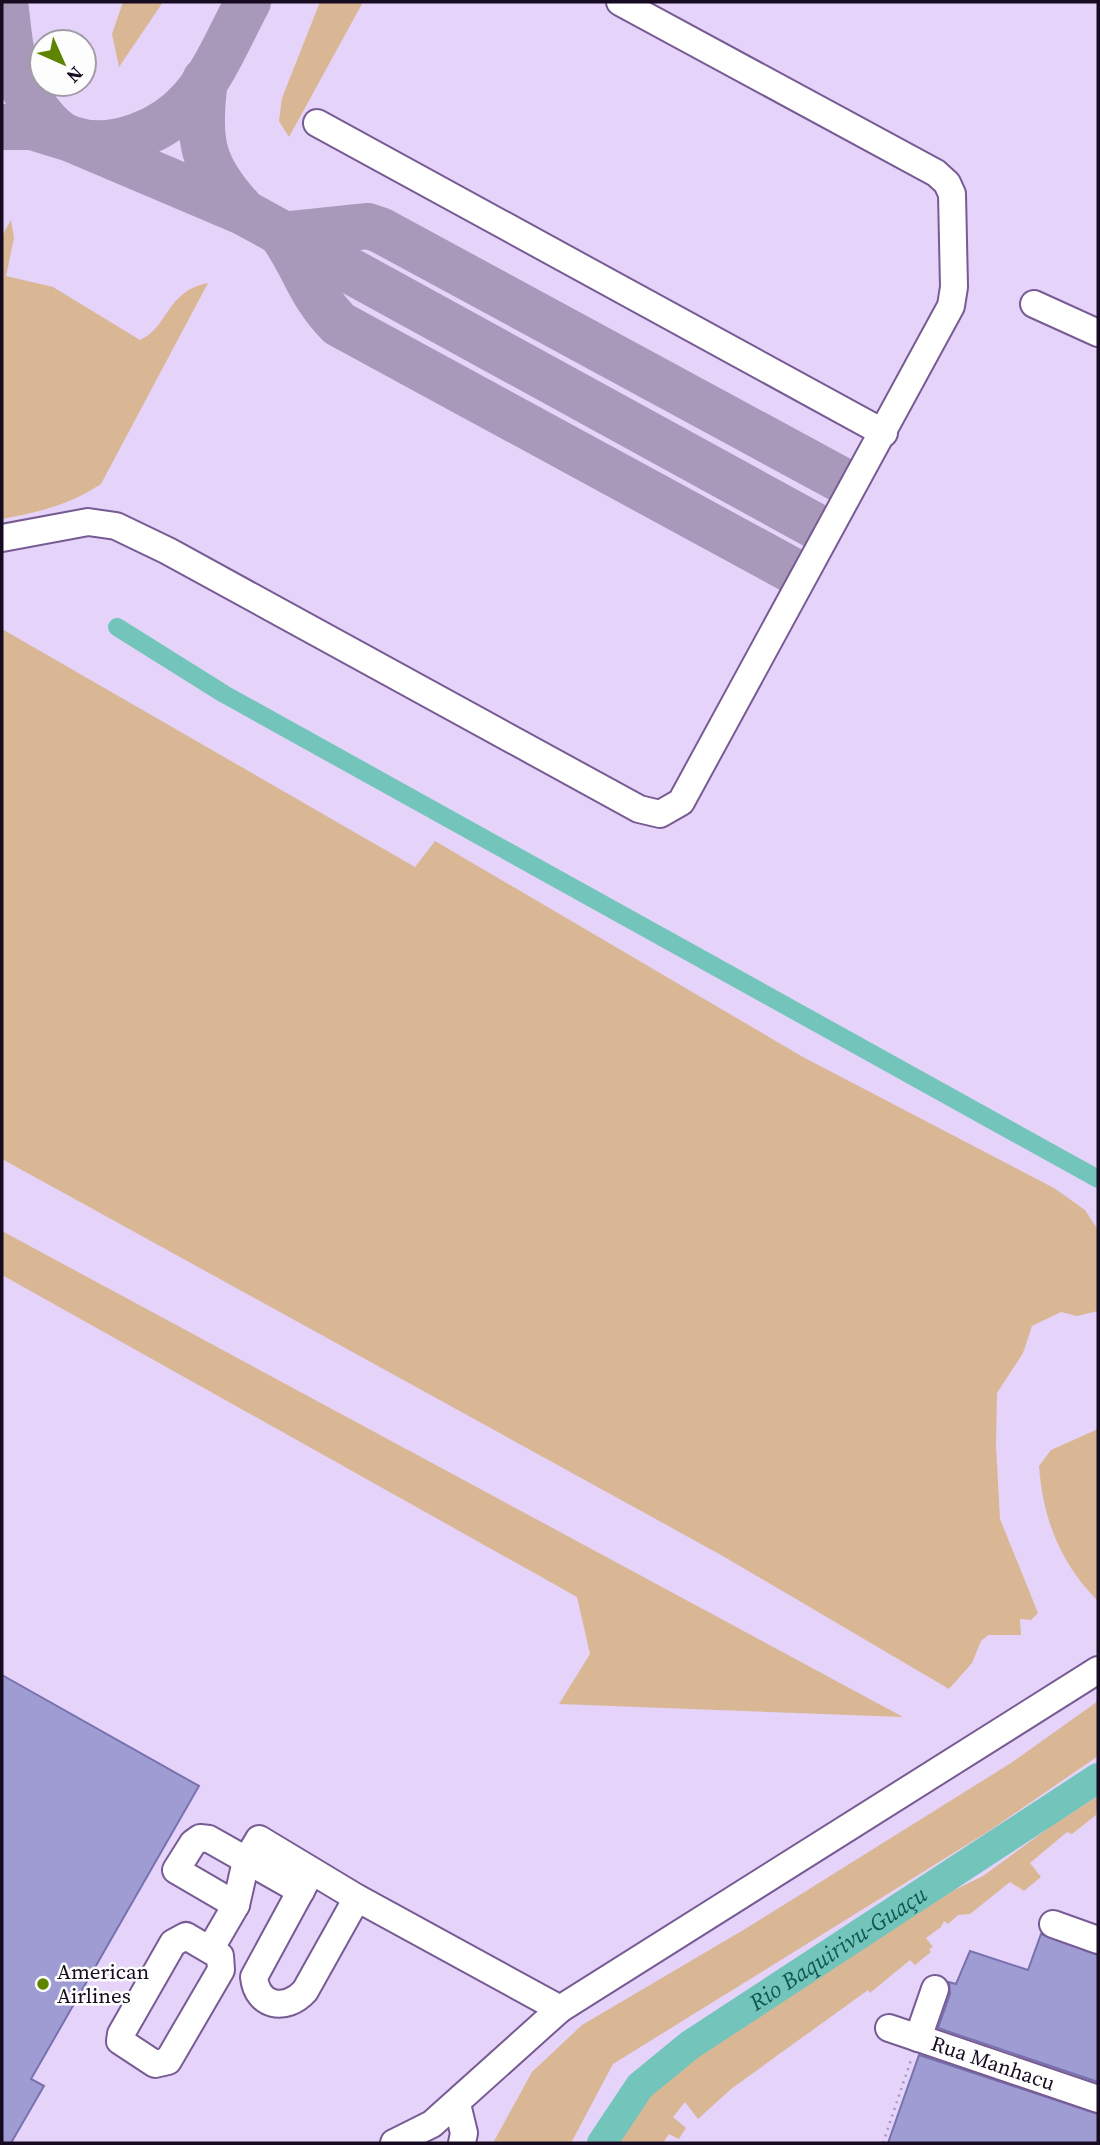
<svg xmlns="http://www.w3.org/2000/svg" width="1100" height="2145" viewBox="0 0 1100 2145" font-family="'Source Serif 4',serif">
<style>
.green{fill:#d9b795}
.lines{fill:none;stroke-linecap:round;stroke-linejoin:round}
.canal{stroke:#73c5bc;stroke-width:18}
.river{stroke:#73c5bc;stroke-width:30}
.taxiway{stroke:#a898ba;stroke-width:46}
.building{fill:#9f9cd4;stroke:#7772ae;stroke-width:2}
.minor-casing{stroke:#775b93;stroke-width:30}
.path{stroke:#a797b8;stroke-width:2.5;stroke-dasharray:2 5;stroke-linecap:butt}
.minor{stroke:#fff;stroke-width:26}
.poi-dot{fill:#5f8402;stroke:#fdfdfd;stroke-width:2.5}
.labels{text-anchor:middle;stroke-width:5;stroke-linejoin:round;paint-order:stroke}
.poi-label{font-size:21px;fill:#160b21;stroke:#fdfdfd;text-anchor:start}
.street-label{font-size:21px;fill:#160b21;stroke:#fdfdfd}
.water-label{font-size:23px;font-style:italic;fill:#105751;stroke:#fdfdfd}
</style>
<rect width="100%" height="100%" fill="#e5d3f9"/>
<g class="green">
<polygon points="123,2 163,2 119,67 112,34"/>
<polygon points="320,2 363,2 289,137 279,121 282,98"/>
<path d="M11 220 14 238 6 276 53 287 140 340C169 327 166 291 208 283L101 484C69 505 39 512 2 519V236Z"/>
<polygon points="2,629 415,867 435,841 803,1057 1054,1188 1085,1210 1098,1230 1098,1311 1077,1316 1061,1312 1032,1326 1023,1353 997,1393 996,1445 1000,1519 1038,1613 1031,1620 1020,1619 1021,1635 988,1635 981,1641 972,1663 949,1689 721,1555 2,1159"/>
<polygon points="2,1231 903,1717 559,1704 590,1654 577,1597 2,1275"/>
<path d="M1098 1429V1601C1060 1563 1043 1519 1039 1466L1051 1450Z"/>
<polygon points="1098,1701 1098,1756 989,1831 613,2064 571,2143 493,2143 532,2072 582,2025 745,1929 1011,1763"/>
<polygon points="1098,1796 1096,1815 1072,1834 1067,1832 1030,1863 1041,1877 1024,1891 1010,1882 970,1914 958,1915 948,1924 944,1921 941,1927 926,1938 933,1947 929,1949 931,1952 915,1965 910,1960 870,1993 868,1990 731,2089 698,2119 685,2102 673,2117 686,2128 679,2139 669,2134 663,2143 614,2143 680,2059 782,1989 934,1900 983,1876 1050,1827"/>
</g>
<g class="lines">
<polyline class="canal" points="117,627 224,694 1098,1179"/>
<path class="river" id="s1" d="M602 2143 640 2086 690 2045 1098 1778"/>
<g class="taxiway">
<path d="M5 2C8 24 9 49 16 70 23 93 48 132 72 139 114 153 165 130 192 99 214 75 232 31 248 2"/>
<path d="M205 80C197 140 201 166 243 211"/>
<polyline points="2,127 32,127 71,139 243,212 819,528"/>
<path d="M795 572 339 324C309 294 305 267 282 235L368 226 380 230 845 482"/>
</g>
</g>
<g class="building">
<polygon points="2,1675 199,1786 31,2079 44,2086 11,2143 2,2143"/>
<polygon points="1041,1934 1098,1955 1098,2082 938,2028 950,1994 949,1982 956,1984 970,1951 1028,1970"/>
<polygon points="919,2055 1098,2114 1098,2143 888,2143"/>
</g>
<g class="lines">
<defs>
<g id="minor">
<polyline points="317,123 884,433"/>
<polyline points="1034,304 1098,333"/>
<polyline points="2,538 88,522 116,526 168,551 639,809 660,814 681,802 951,306 954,287 952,194 947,183 936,173 620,2"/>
<path d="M311 1872 254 1977C257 2007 286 2012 305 1991L357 1898"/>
<polyline points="236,1905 176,1870 193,1843 200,1838 209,1839 301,1891"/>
<polyline points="1053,1924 1098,1940"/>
<polygon points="186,1936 220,1956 221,1970 168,2061 155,2064 120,2041 121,2034 173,1943"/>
<polyline points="211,1948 236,1905 246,1861 259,1839 357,1898 560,2009"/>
<path id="s2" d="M889 2028 1098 2099"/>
<polyline points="918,2038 935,1989"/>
<polyline points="457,2104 464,2133 462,2143"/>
<polyline points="394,2143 432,2124 560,2009 1098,1670"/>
</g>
</defs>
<use href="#minor" class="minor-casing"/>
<polyline class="path" points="883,2143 912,2057"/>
<use href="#minor" class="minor"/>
</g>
<circle class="poi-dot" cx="43" cy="1984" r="7"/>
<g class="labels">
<g class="poi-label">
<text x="57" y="1979">American<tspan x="57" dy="24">Airlines</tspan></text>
</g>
<g class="street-label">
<text dy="7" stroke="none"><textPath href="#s2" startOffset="110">Rua Manhacu</textPath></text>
</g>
<g class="water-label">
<text dy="8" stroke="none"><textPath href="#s1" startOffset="310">Rio Baquirivu-Guaçu</textPath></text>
</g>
</g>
<rect width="1100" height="2145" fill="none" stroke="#160b21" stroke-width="7"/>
<g transform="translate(63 63) rotate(135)"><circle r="33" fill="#fdfdfd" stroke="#a19ca5" stroke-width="2"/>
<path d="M0-5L12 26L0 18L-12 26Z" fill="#5f8402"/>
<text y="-10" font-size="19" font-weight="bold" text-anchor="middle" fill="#160b21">N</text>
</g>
</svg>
